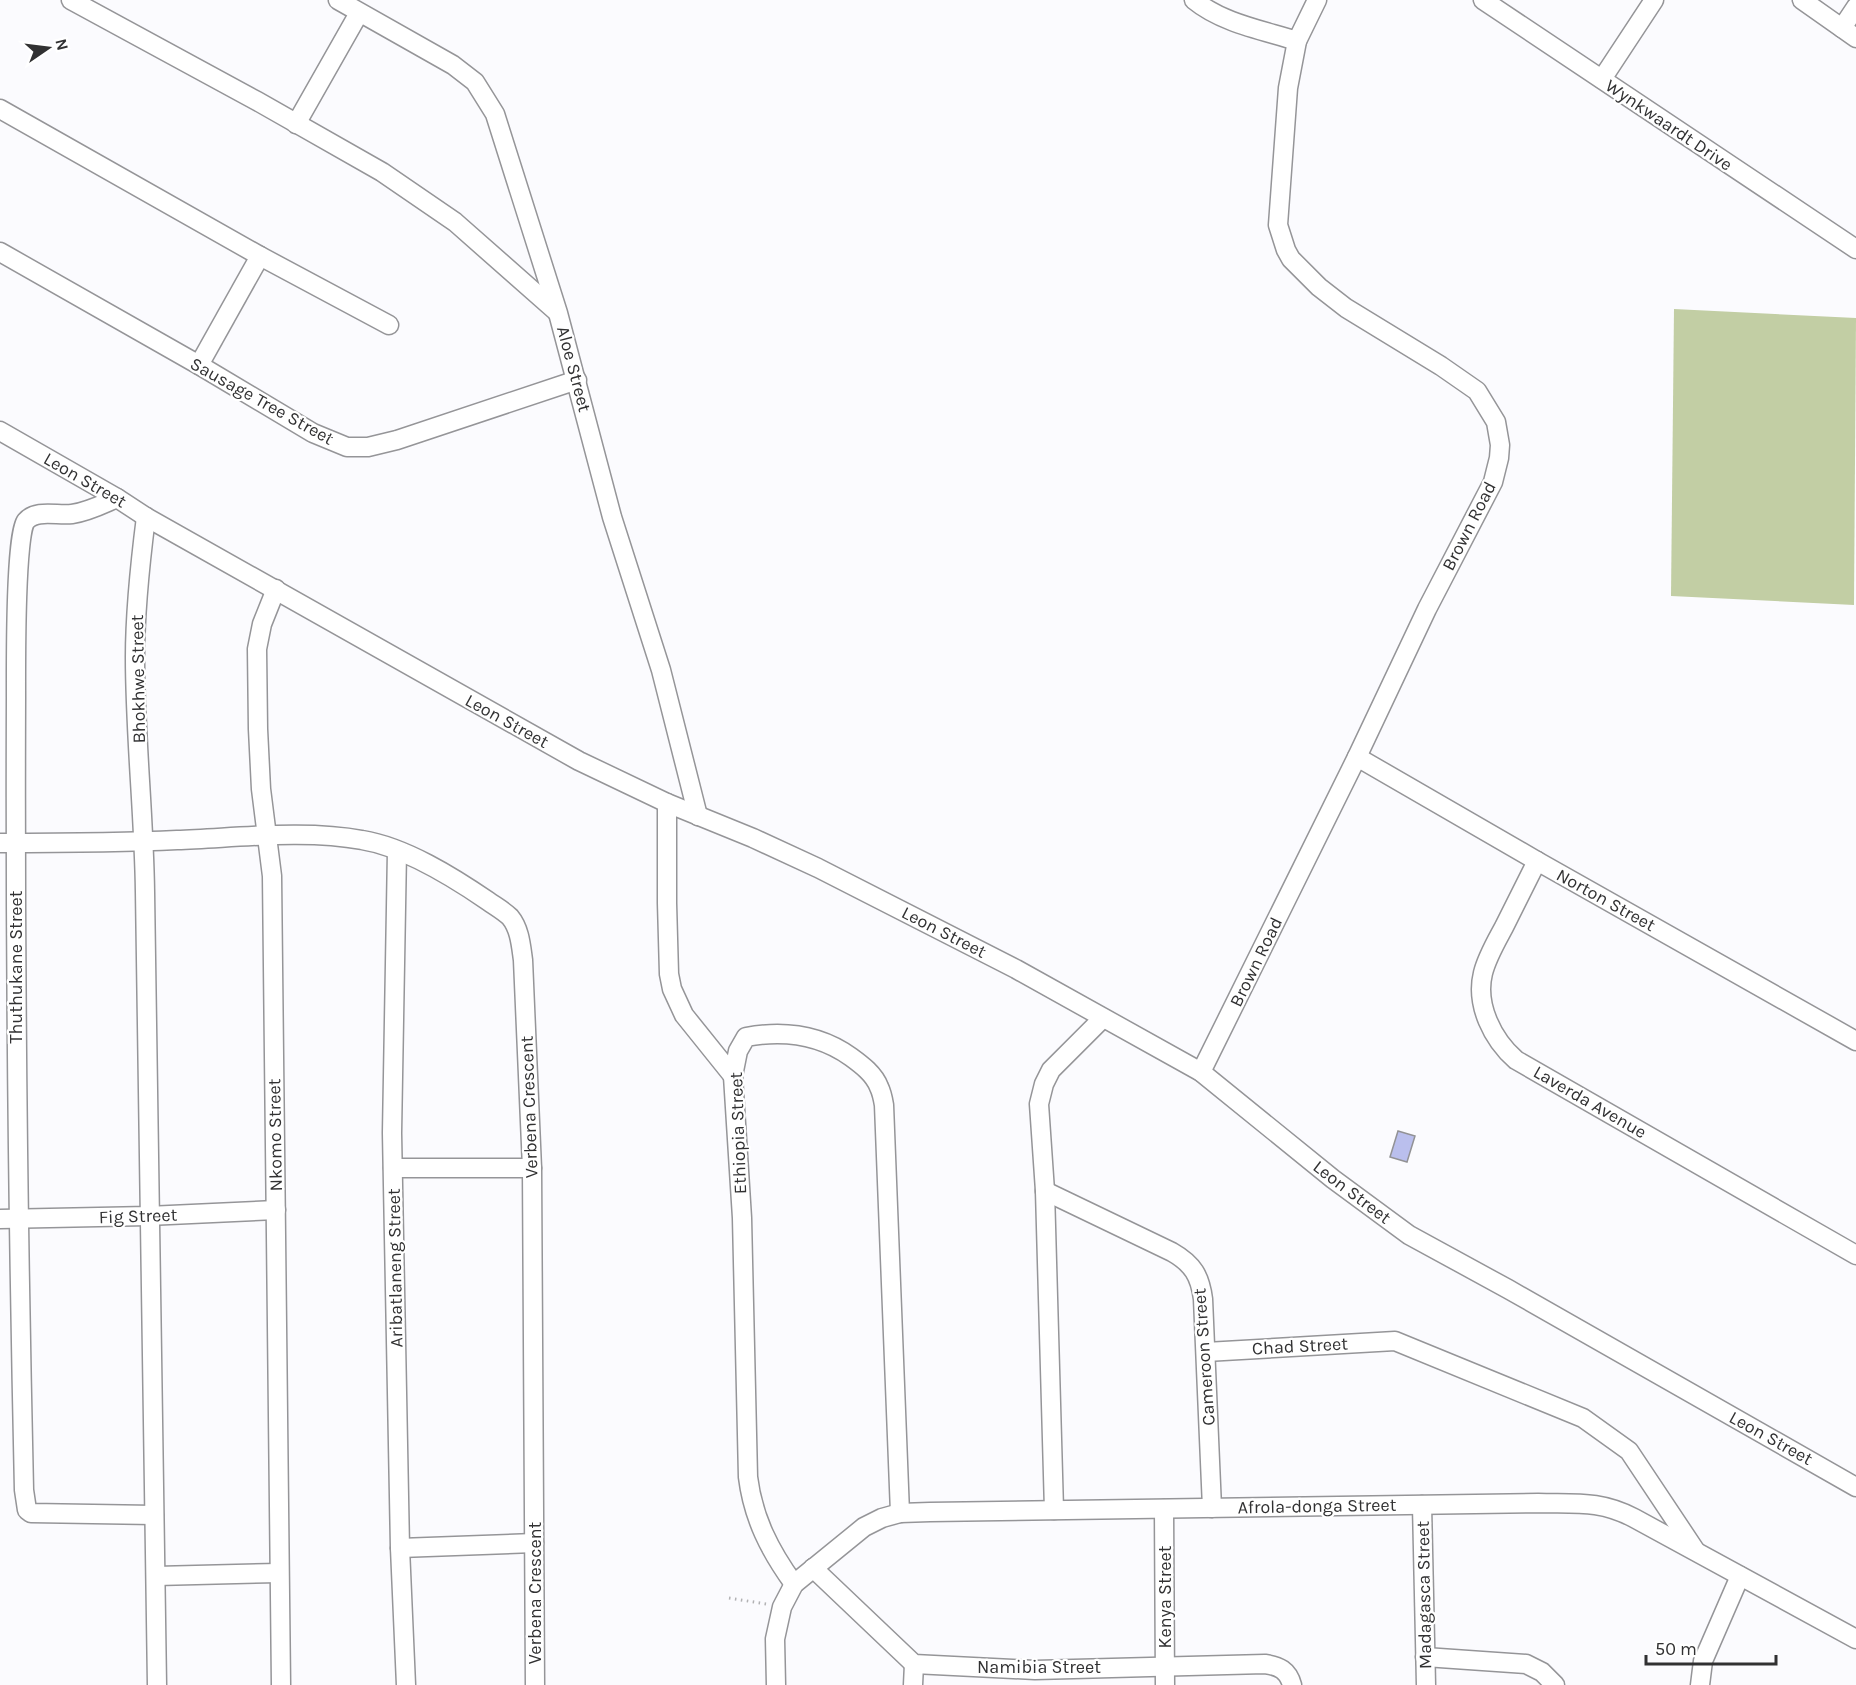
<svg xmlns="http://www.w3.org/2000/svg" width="1856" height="1685" viewBox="0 0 1856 1685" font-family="Karla,sans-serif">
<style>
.green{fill:#c2cea4}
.building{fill:#babfed;stroke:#929295;stroke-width:1.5}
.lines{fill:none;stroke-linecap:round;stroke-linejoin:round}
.street-casing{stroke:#959598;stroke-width:21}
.path{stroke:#b1b1b3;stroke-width:3;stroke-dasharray:1.5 4.5;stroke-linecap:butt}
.street{stroke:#fff;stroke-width:18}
.labels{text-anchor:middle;stroke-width:4.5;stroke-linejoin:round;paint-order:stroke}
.street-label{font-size:18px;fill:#313132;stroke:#fff}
</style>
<rect width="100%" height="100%" fill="#fbfbfe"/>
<polygon class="green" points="1674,309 1856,318 1854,605 1671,596"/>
<polygon class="building" points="1398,1131 1415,1136 1407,1162 1390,1157"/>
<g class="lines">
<defs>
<g id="street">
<polyline points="71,0 257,101 382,172 455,222 557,312"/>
<polyline points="338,0 453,65 475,82 495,114 558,313 612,517 661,670 698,816"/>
<path d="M1194 0C1222 23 1262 30 1297 41"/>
<polyline points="1483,0 1856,249"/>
<polyline points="1802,0 1856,38"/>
<polyline points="1842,28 1856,7"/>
<polyline points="1602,79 1654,0"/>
<polyline points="0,109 260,256 389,325"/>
<polyline points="296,124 359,13"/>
<polyline points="0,252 199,365 313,433 347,447 368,447 397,440 577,380"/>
<polyline points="199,365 260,256"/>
<polyline points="0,431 117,498 146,517 579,761 667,803 753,838 818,868 1016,969 1201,1072 1333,1179 1409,1235 1508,1289 1856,1487"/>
<path d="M117 498C103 504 88 512 72 514 58 516 36 509 26 521 15 534 16 671 16 697 15 961 18 1226 24 1490L27 1510 31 1513 154 1515"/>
<path d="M146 517C140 564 135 610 135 657 135 736 144 814 145 892 148 1156 154 1421 157 1685"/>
<polyline points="276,589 262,624 257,649 258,729 261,789 272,876 281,1685"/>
<polyline points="1357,757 1537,861 1856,1041"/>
<polyline points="667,803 667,903 669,974 672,989 684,1015 733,1076"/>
<path d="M0 843C59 843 118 843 177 840 235 838 306 829 362 840 405 847 453 877 488 901 495 906 504 911 510 917 520 929 521 946 523 960L532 1168 535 1685"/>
<polyline points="397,851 392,1133 400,1548 406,1685"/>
<path d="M1537 861C1526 883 1515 905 1504 927 1496 942 1487 957 1483 973 1475 1005 1493 1040 1516 1060L1856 1255"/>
<polyline points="1201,1072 1357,757 1427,609 1493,482 1499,458 1500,445 1496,422 1477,391 1441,366 1346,308 1319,287 1291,259 1286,250 1278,225 1288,88 1297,41 1317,0"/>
<polyline points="393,1168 532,1168"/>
<path d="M1045 1191 1172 1252C1193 1264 1200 1276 1203 1299L1212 1508"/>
<polyline points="0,1219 148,1216 276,1210"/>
<polyline points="1206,1352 1395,1341 1583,1418 1629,1451 1695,1550"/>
<polyline points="1422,1505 1426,1685"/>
<polyline points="1164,1509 1165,1685"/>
<polyline points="1054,1510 1045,1191 1039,1104 1044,1084 1051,1070 1103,1018"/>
<polyline points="400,1548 534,1543"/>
<path d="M813 1568 914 1664 1035 1670 1265 1664C1279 1666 1288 1670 1292 1685"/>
<polyline points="156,1576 279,1573"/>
<path d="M794 1584C770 1551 753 1518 748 1477L742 1218 733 1076 738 1051 746 1037C784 1030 819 1034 851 1057 862 1065 874 1074 879 1087 882 1093 883 1099 884 1105L900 1513"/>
<polyline points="1425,1657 1526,1664 1542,1672 1555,1685"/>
<path d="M776 1685 775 1639 782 1607 794 1584 864 1527 882 1518 900 1513 930 1512 1538 1503C1575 1504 1600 1500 1634 1518L1856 1639"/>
<polyline points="913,1685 914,1664"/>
<polyline points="1700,1685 1703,1661 1740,1576"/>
</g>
</defs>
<use href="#street" class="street-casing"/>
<polyline class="path" points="729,1598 766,1604"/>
<use href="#street" class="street"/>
</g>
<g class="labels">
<g class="street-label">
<text transform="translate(1669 125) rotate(34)" y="6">Wynkwaardt Drive</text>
<text transform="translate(574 369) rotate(75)" y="6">Aloe Street</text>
<text transform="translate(262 401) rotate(29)" y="6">Sausage Tree Street</text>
<text transform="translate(85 480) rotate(30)" y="6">Leon Street</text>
<text transform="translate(1469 526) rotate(-63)" y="6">Brown Road</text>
<text transform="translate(138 679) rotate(-91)" y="6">Bhokhwe Street</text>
<text transform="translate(507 721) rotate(29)" y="6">Leon Street</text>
<text transform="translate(1606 900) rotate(29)" y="6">Norton Street</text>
<text transform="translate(944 932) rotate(27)" y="6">Leon Street</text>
<text transform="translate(1256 962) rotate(-64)" y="6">Brown Road</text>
<text transform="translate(16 967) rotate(-90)" y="6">Thuthukane Street</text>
<text transform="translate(1590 1102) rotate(30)" y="6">Laverda Avenue</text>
<text transform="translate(529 1107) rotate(-92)" y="6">Verbena Crescent</text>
<text transform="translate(738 1133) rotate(-92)" y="6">Ethiopia Street</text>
<text transform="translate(275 1135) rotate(-91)" y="6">Nkomo Street</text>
<text transform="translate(1352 1192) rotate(37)" y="6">Leon Street</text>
<text transform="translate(138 1216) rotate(-2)" y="6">Fig Street</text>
<text transform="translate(395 1268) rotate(-91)" y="6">Aribatlaneng Street</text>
<text transform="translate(1300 1346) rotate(-3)" y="6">Chad Street</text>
<text transform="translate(1204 1357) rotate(-94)" y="6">Cameroon Street</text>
<text transform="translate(1771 1438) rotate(29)" y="6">Leon Street</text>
<text transform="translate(1317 1506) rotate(-1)" y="6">Afrola-donga Street</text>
<text transform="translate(535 1593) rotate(-90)" y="6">Verbena Crescent</text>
<text transform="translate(1424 1595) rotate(-91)" y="6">Madagasca Street</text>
<text transform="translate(1165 1597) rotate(-90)" y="6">Kenya Street</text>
<text x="1039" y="1673">Namibia Street</text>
</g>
</g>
<g transform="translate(48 48) rotate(76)" stroke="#ffffff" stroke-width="4.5" paint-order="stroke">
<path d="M0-4.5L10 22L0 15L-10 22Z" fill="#313132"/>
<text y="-9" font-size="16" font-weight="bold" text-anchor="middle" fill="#313132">N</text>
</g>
<path d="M1646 1655v9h130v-9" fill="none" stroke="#313132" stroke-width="3"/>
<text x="1655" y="1655" font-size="18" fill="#313132" stroke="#ffffff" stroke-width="4.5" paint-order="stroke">50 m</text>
</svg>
